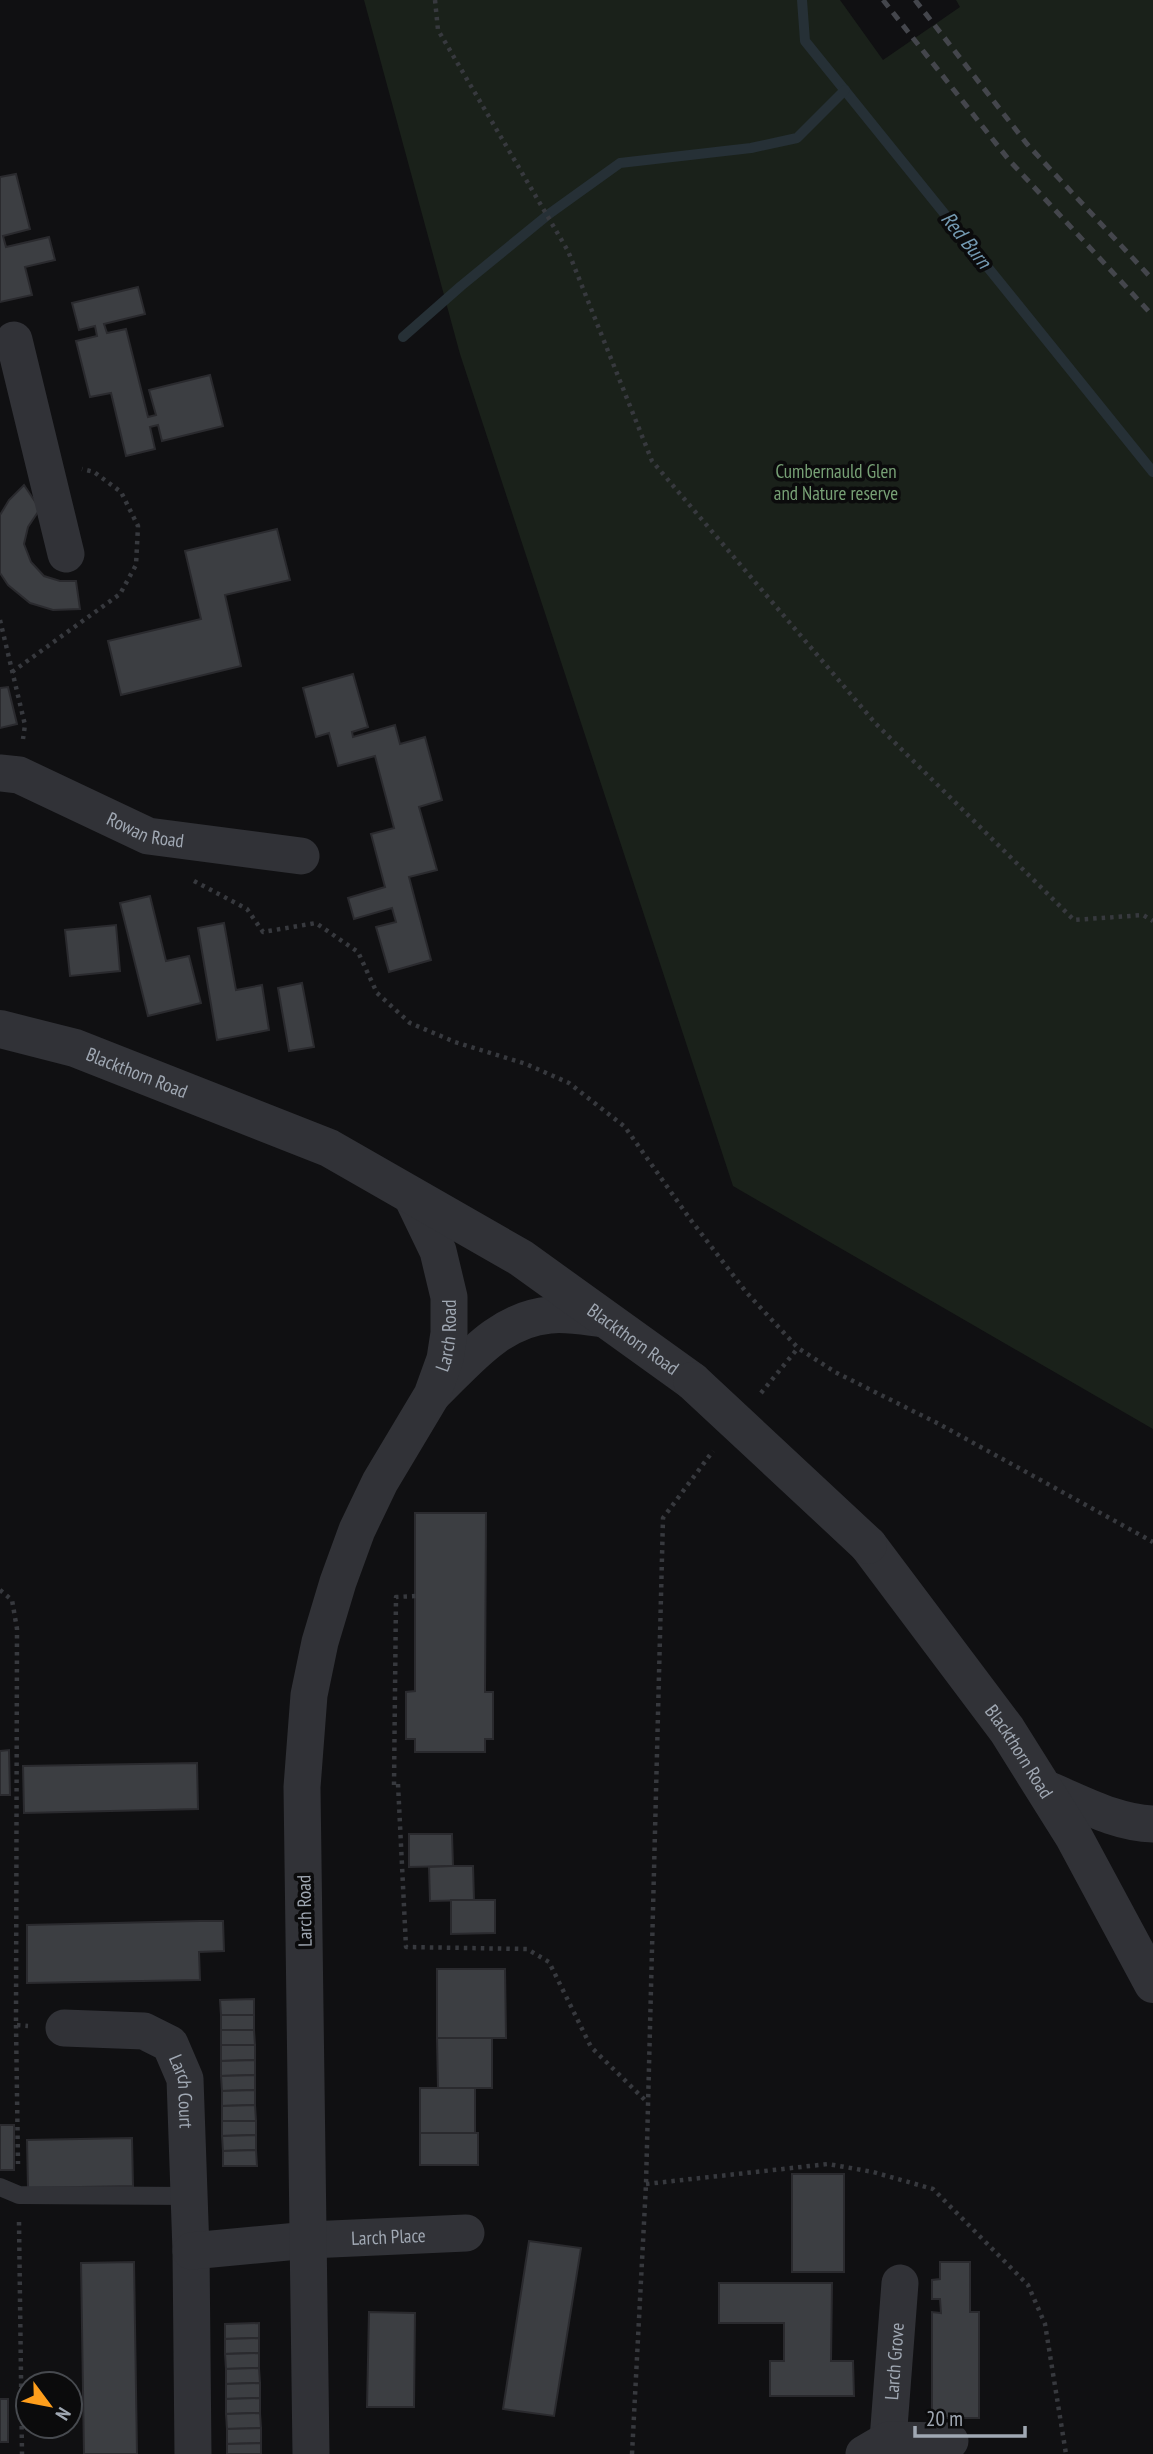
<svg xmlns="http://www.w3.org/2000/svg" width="1153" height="2454" viewBox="0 0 1153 2454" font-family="'PT Sans Narrow',sans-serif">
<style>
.green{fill:#1a211a}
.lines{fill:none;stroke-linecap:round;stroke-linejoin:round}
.stream{stroke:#263036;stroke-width:10}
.building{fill:#3c3e42;stroke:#2a2a2e;stroke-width:2}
.path{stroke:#37393e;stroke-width:4.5;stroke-dasharray:3.5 5;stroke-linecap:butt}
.service{stroke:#313237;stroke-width:18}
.minor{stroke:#313237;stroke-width:37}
.tertiary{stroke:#313237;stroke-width:38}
.rail{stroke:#44464c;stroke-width:5;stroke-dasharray:9 7;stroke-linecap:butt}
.tertiary-bridge{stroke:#313237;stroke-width:38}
.labels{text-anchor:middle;stroke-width:7;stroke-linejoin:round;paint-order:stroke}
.park-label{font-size:19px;fill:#77a075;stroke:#0b0b0c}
.street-label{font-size:19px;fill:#a0a8b3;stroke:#0b0b0c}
.water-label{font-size:21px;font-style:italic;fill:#749ab2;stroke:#0b0b0c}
</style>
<rect width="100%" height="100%" fill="#101012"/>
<polygon class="green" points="364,0 840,0 883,60 960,7 956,0 1153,0 1153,1429 733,1186 460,354"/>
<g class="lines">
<g class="stream">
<polyline points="802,0 805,41 1153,472"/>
<polyline points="403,337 461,286 549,214 620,163 751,148 797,138 845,90"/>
</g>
</g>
<g class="building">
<polygon points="16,174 30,229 3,236 6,247 49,237 55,260 25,267 32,295 0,302 0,177"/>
<polygon points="138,287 145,314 104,324 107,333 126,329 148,417 156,415 149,390 210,375 223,426 162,441 158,425 150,427 155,449 126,456 111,393 90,397 76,341 97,336 95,326 79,330 72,303"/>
<polygon points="24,485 40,509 28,527 24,544 31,562 44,576 60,581 76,581 80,609 53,610 30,603 8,585 0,573 0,515 9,500"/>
<polygon points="277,529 290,580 225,595 241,666 121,695 108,641 201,619 185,551"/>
<polygon points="353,674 368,727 352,732 353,737 395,725 400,744 425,737 442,800 419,807 437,870 409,877 431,960 389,972 376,927 396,922 392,908 354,919 348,898 385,887 371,834 394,828 375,756 338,766 329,733 316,737 303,688"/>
<polygon points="8,687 17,724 0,728 0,688"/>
<polygon points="150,896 166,961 189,956 201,1003 148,1016 120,903"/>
<polygon points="224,923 236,990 262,985 269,1030 217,1040 198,928"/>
<polygon points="116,925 120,971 70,976 65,930"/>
<polygon points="302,983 314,1047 289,1051 278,988"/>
<polygon points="415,1513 486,1513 485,1692 493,1692 493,1739 485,1739 485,1752 415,1752 415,1739 406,1739 406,1692 415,1691"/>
<polygon points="9,1750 10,1795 0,1795 0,1751"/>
<polygon points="197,1763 198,1809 24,1813 23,1766"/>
<polygon points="409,1834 452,1834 453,1866 409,1867"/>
<polygon points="453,1866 473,1866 474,1900 430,1901 429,1867"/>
<polygon points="451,1900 495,1900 495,1933 451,1934"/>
<polygon points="199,1921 223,1921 224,1951 199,1952 200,1980 27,1983 27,1925"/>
<polygon points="437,1969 505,1969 506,2038 437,2038"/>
<polygon points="254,1999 254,2015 221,2015 220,2000"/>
<rect x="221" y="2015" width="33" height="15"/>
<polygon points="221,2030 254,2030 255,2045 221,2045"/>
<polygon points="437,2038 492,2038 492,2088 438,2088"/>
<polygon points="221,2045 255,2045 255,2060 221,2061"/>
<polygon points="255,2060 255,2075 221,2076 221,2061"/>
<polygon points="255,2075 255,2090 222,2091 221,2076"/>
<rect x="420" y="2088" width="55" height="45"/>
<polygon points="255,2090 255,2105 222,2106 222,2091"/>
<polygon points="255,2105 256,2121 222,2121 222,2106"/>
<polygon points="222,2121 256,2121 256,2135 222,2136"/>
<rect x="0" y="2125" width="14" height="45"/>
<rect x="420" y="2133" width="58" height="32"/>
<polygon points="256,2135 256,2150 223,2151 222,2136"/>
<polygon points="132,2138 133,2186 28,2188 27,2140"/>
<polygon points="256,2150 257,2166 223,2166 223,2151"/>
<rect x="792" y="2174" width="52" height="98"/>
<polygon points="529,2241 581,2248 554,2416 503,2409"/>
<polygon points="134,2262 137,2454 84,2454 81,2263"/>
<polygon points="940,2262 970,2262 970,2312 979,2312 979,2418 932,2418 932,2312 941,2313 940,2299 932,2299 932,2280 940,2279"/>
<polygon points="719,2283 832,2283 831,2361 853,2361 854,2396 770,2396 770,2361 784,2361 784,2323 719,2323"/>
<polygon points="369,2312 415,2313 414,2407 367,2407"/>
<polygon points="259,2323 259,2338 225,2339 225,2324"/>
<polygon points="259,2338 259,2353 225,2354 225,2339"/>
<polygon points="259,2353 259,2368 226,2369 225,2354"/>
<polygon points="259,2368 260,2383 226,2384 226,2369"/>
<polygon points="260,2383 260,2398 226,2399 226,2384"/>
<polygon points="260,2398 260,2413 226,2414 226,2399"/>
<rect x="0" y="2399" width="8" height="43"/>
<polygon points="260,2413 261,2428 227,2429 226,2414"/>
<polygon points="261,2428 261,2443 227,2444 227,2429"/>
<polygon points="261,2443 261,2454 227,2454 227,2444"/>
</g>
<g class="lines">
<g class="path">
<polyline points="435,0 438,30 568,251 652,461 876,724 1074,920 1143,915 1153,921"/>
<polyline points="0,620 25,725 23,739"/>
<polyline points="12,672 120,594 136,565 138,526 121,492 94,472 82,469"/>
<polyline points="194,881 247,909 263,932 316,923 358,952 377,993 410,1023 455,1042 526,1064 569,1083 625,1127 690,1219 746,1292 798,1348 835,1372 939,1424 1153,1542"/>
<polyline points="761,1393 798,1348"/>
<polyline points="0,1590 12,1600 17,1629 16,2025 28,2026"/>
<polyline points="398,1784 406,1947 527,1949 549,1962 591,2047 648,2103"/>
<polyline points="394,1785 396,1597 416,1596"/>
<polyline points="16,2025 18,2164"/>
<polyline points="646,2184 828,2164 873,2172 933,2189 1028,2285 1045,2324 1066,2454"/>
<polyline points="19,2222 22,2454"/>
<polyline points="632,2454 646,2184 663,1518 713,1451"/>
</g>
<polyline class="service" points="0,2187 19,2195 189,2196"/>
<g class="minor">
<polyline points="14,340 66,554"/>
<path id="s1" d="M0 773 19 775 148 836 301 856"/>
<path d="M434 1393C468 1360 500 1319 550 1315 568 1313 587 1317 605 1319"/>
<path d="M1044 1788C1079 1802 1115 1823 1153 1824"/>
<path id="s2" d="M64 2028 144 2031 170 2044 185 2079 191 2251 193 2454"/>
<path id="s3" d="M191 2251 309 2240 466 2233"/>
<path id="s4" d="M888 2440 900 2283"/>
<path id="s5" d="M311 2454 302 1787 309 1695 320 1642 338 1582 357 1530 380 1482 432 1395 445 1359 449 1333V1297L438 1251 411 1195"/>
<polyline points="864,2454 888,2440 950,2441"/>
</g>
<g class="tertiary">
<path id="s6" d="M0 1029 75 1048 329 1148 521 1258 692 1381"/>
<path id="s7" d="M868 1545 1007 1730 1074 1837 1153 1984"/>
</g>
<g class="rail">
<polyline points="883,0 1009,160 1153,316"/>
<polyline points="915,0 1027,144 1153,280"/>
</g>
<polyline class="tertiary-bridge" points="692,1381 868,1545"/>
</g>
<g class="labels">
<g class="park-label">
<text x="836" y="478">Cumbernauld Glen<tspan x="836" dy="22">and Nature reserve</tspan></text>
</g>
<g class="street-label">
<text dy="7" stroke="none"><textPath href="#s1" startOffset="158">Rowan Road</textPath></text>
<text dy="7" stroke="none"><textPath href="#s6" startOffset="144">Blackthorn Road</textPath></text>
<text dy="7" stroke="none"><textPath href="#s5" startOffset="1148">Larch Road</textPath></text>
<text dy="7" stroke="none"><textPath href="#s6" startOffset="710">Blackthorn Road</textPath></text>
<text dy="7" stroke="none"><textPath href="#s7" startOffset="256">Blackthorn Road</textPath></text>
<text transform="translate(304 1911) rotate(-91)" y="7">Larch Road</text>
<text dy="7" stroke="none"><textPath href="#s2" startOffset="159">Larch Court</textPath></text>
<text dy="7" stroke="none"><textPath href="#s3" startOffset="198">Larch Place</textPath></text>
<text dy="7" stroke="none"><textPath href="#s4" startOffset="79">Larch Grove</textPath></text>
</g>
<g class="water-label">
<text transform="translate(966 240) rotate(51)" y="7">Red Burn</text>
</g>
</g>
<g transform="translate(49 2405) rotate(122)"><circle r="33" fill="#0b0b0c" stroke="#474a4f" stroke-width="2"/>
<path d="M0-5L12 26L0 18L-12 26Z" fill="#fe9e1c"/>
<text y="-10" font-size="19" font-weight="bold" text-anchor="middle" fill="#a0a8b3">N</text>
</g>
<path d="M915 2426v10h110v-10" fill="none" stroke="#a0a8b3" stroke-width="3.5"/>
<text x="926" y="2426" font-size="21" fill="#a0a8b3" stroke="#0b0b0c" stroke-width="5" paint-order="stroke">20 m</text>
</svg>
